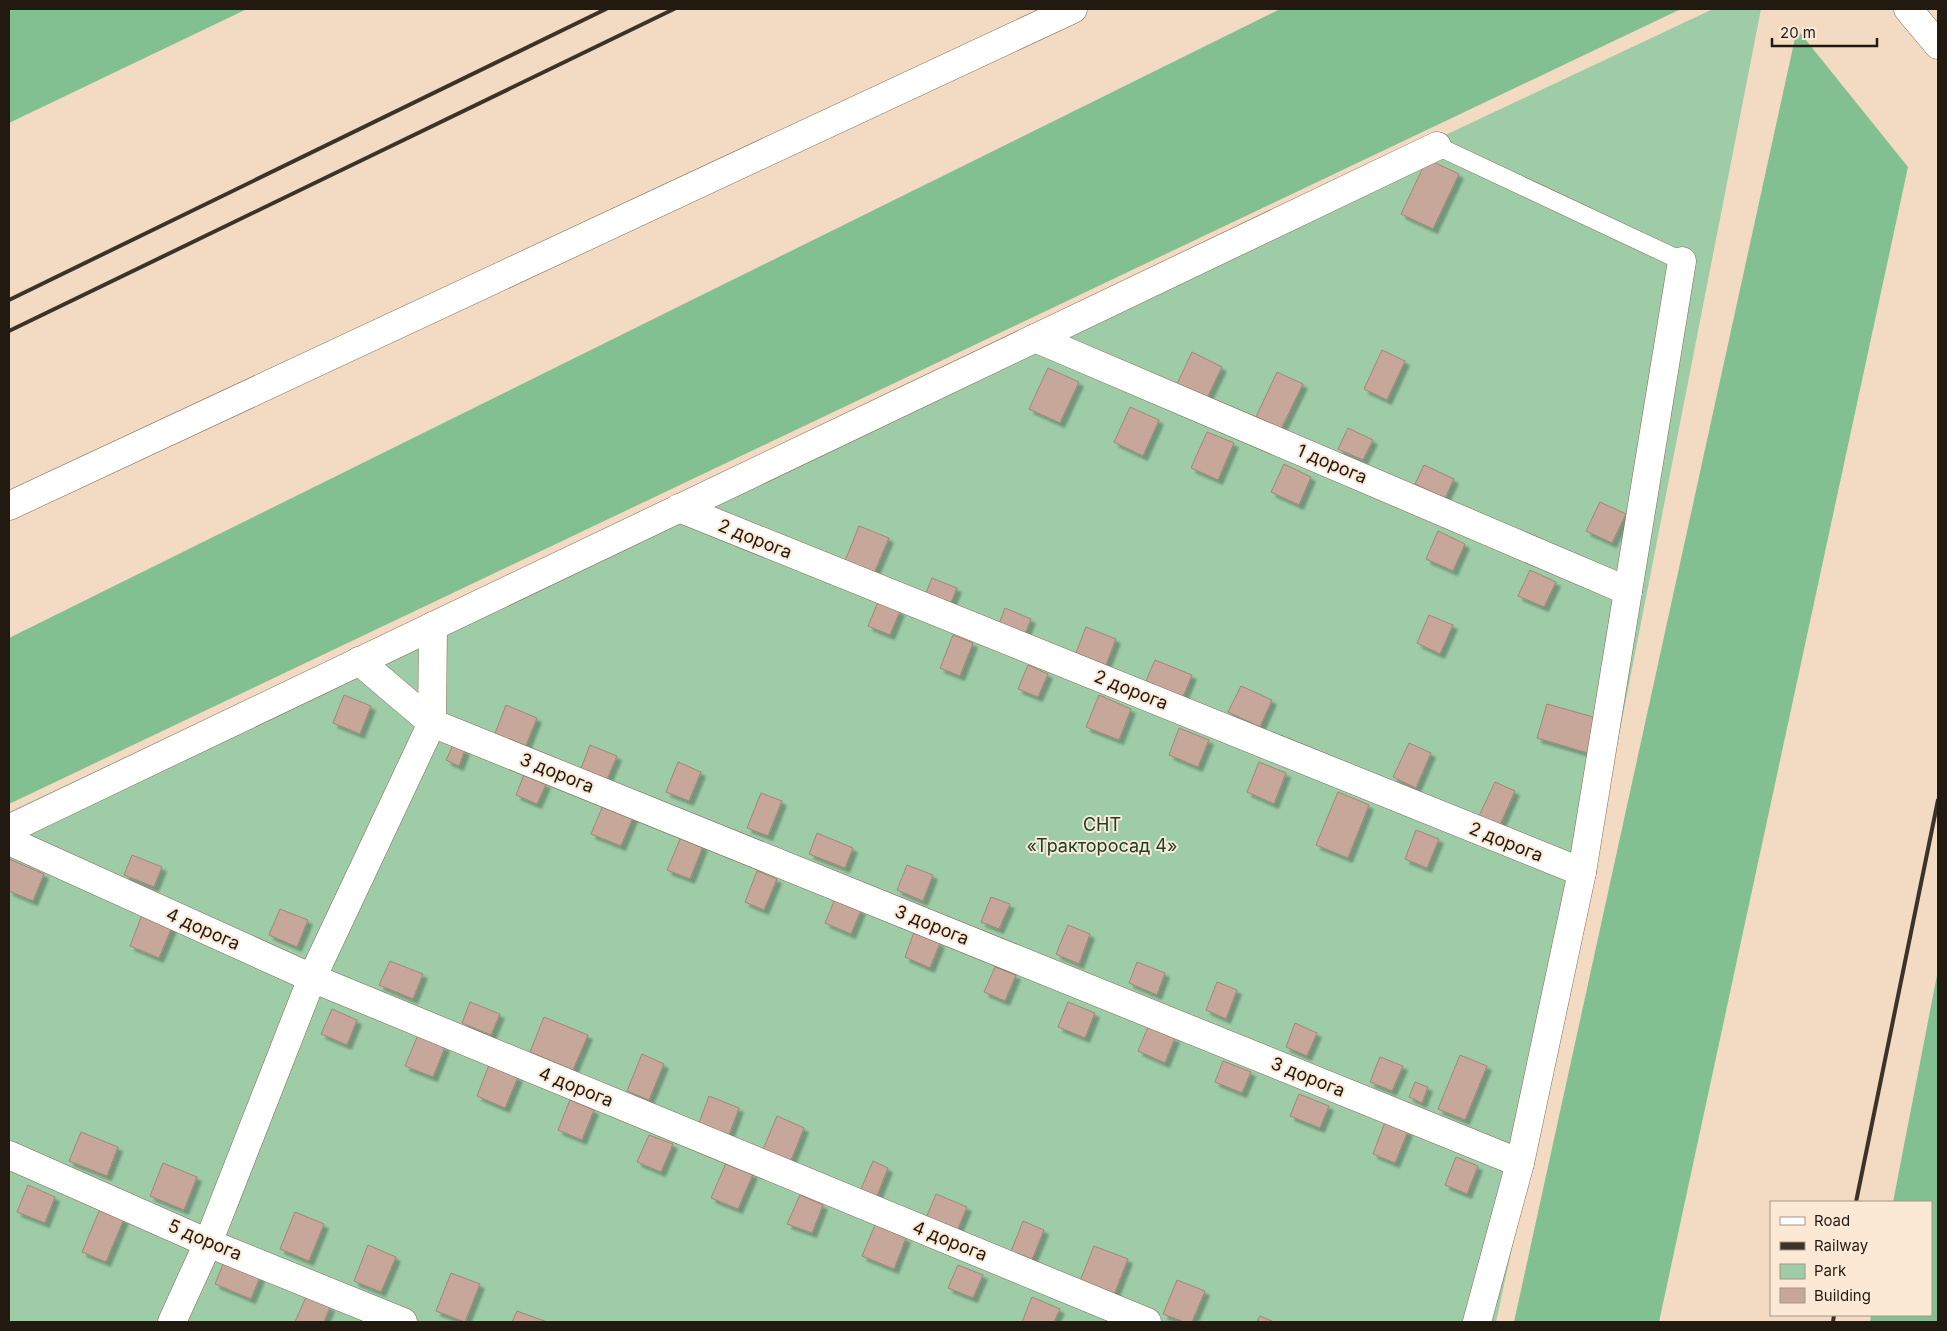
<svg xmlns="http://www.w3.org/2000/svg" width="1947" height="1331" viewBox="0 0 1947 1331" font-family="Inter,sans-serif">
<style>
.green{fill:#9dcca7}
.forest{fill:#83c091}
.building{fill:#c7a799;stroke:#a38577;filter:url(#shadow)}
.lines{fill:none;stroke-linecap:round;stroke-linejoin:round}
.lane-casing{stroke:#7e6a54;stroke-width:19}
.street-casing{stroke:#7e6a54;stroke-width:29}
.lane{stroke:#fff;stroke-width:18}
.street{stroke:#fff;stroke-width:28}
.rail{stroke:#3c3227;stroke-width:4}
.labels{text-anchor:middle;stroke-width:4;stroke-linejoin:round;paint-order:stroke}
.street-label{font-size:18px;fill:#221a11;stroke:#fce9d5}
.park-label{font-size:18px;fill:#154324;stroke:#fce9d5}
</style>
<defs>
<filter id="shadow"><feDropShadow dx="4.5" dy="4.5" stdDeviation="1" flood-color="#0004"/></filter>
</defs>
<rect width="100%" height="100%" fill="#f2dbc2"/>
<polygon class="green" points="1713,9 1761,9 1578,945 1496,1322 9,1322 9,812"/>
<g class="forest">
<polygon points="9,9 247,9 9,123"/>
<polygon points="1280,9 1681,9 9,804 9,638"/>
<polygon points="1797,29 1908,167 1659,1322 1514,1322"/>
<polygon points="1938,970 1938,1318 1937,1322 1870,1322 1871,1315 1931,1315 1931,1202 1893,1202"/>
</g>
<g class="building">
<polygon points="1427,159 1459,174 1433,229 1401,214"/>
<polygon points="1382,350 1405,361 1387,400 1364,389"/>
<polygon points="1192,352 1222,367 1207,398 1177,384"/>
<polygon points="1048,368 1079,382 1060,423 1029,409"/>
<polygon points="1277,372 1303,384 1281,429 1256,417"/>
<polygon points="1130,407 1159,420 1143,456 1114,442"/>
<polygon points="1348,428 1373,440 1363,460 1338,449"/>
<polygon points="1207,432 1234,443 1218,480 1191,468"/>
<polygon points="1284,464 1311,477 1299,505 1271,492"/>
<polygon points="1424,465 1454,479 1445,498 1415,484"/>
<polygon points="1600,502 1626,514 1612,543 1586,531"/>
<polygon points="859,526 889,538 872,578 843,566"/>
<polygon points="1438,531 1465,544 1453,571 1426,559"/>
<polygon points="1530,570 1556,582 1544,607 1518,596"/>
<polygon points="932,578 957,588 950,605 925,595"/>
<polygon points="878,602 900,611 890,635 868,626"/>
<polygon points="1005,608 1031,619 1025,634 999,624"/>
<polygon points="1429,615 1453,625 1440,654 1417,643"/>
<polygon points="1086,627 1116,639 1106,665 1076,653"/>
<polygon points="953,635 973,643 960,676 940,668"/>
<polygon points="1155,660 1192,675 1183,697 1146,681"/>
<polygon points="1028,665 1048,674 1038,697 1018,689"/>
<polygon points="1241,686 1272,700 1260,727 1228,712"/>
<polygon points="344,695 371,706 360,734 333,723"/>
<polygon points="1099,695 1131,709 1119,740 1086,727"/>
<polygon points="1547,704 1597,718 1588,753 1537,738"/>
<polygon points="506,705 537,718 525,748 494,736"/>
<polygon points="1179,728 1209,740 1198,767 1169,755"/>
<polygon points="1409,743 1431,753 1416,788 1393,777"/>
<polygon points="453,745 465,750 459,766 446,760"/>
<polygon points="590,745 617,756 606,782 580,771"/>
<polygon points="678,762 701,772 689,801 666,792"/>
<polygon points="1259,762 1286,773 1274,804 1247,792"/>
<polygon points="524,775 546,784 537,804 516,795"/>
<polygon points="1495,782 1515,791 1500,825 1479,816"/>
<polygon points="1338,792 1369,805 1348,858 1316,845"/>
<polygon points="761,793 782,801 768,836 747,828"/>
<polygon points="604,803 634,815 621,846 591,834"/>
<polygon points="1416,830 1439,839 1427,868 1405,859"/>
<polygon points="817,833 853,848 845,868 809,854"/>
<polygon points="681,837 703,846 690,879 667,870"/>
<polygon points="132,855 162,867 154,887 124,875"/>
<polygon points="9,859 44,874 33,901 9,891"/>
<polygon points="907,865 933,875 923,901 897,890"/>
<polygon points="757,871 777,879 764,910 745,902"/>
<polygon points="991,897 1010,904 999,929 981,922"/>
<polygon points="835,899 861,910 851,934 825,923"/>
<polygon points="280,909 308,920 297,947 269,935"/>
<polygon points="142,915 172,927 159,958 130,946"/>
<polygon points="1068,925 1090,934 1079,964 1056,954"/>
<polygon points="914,932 940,943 930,968 905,957"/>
<polygon points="390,961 423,974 413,999 379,985"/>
<polygon points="1137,962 1165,973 1157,995 1129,983"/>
<polygon points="995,967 1016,975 1005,1001 984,992"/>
<polygon points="1217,982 1237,990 1226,1019 1206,1010"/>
<polygon points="470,1002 500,1014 491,1035 462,1023"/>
<polygon points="1068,1002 1095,1013 1085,1038 1058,1027"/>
<polygon points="332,1009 357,1020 347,1045 321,1034"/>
<polygon points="544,1017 588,1035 573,1070 530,1052"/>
<polygon points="1295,1023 1317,1033 1307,1056 1286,1047"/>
<polygon points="1148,1027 1175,1038 1165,1063 1138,1051"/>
<polygon points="418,1035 445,1047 433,1077 405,1066"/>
<polygon points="642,1054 664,1064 649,1100 627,1091"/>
<polygon points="1460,1055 1487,1066 1465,1120 1438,1109"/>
<polygon points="1380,1057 1403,1066 1392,1091 1370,1082"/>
<polygon points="1223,1061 1251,1072 1242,1093 1215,1082"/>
<polygon points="489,1065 518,1077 505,1108 477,1096"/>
<polygon points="1415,1082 1428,1087 1422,1103 1409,1097"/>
<polygon points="1299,1094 1329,1106 1320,1128 1290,1116"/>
<polygon points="709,1096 739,1108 729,1135 699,1123"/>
<polygon points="570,1100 594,1110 582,1140 558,1130"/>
<polygon points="777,1116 804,1128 790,1163 762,1152"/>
<polygon points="1385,1122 1408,1131 1395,1163 1373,1154"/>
<polygon points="81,1132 118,1147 107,1176 69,1161"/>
<polygon points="649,1135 673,1144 661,1172 637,1162"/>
<polygon points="1456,1157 1478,1166 1467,1194 1445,1185"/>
<polygon points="873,1161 888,1168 877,1196 861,1189"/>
<polygon points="163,1163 197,1177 184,1210 150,1196"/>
<polygon points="726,1163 753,1174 738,1209 711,1198"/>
<polygon points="28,1185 55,1197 45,1223 17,1212"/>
<polygon points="936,1194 967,1207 957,1231 926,1218"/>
<polygon points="800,1195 823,1205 812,1233 787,1224"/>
<polygon points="100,1209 124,1219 106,1262 82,1252"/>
<polygon points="295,1212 324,1224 309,1261 280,1249"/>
<polygon points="1023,1221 1044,1230 1031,1262 1010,1254"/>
<polygon points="875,1225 906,1238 894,1269 862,1256"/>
<polygon points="368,1245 396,1257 381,1292 354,1281"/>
<polygon points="1094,1246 1128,1259 1114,1295 1080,1281"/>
<polygon points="224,1262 260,1277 251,1299 215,1284"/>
<polygon points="958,1265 983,1275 973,1298 948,1288"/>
<polygon points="451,1273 480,1284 465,1322 436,1311"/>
<polygon points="1177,1280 1205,1291 1192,1322 1184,1322 1163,1314"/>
<polygon points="306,1297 330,1307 324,1322 295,1322"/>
<polygon points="1032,1297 1060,1309 1054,1322 1022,1322"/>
<polygon points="517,1311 547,1322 512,1322"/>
<polygon points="1260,1316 1274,1322 1257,1322"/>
</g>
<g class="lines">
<defs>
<polyline id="lane" points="1437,146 1682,261"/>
<g id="street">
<polyline points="1908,9 1938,45"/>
<polyline points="1035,338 1628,591"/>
<polyline points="9,506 1073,9"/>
<polyline points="679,508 1582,872"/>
<polyline points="359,661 432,723 1520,1163"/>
<polyline points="9,829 1437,146"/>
<polyline points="9,841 312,978 1147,1322"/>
<polyline points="9,1155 208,1243 403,1322"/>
<polyline points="172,1322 208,1243 312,978 432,723 433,626"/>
<polyline points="1477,1322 1520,1163 1582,872 1682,261"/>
</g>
</defs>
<use href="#lane" class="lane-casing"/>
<use href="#street" class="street-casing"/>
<use href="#lane" class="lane"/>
<use href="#street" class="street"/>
<g class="rail">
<polyline points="9,300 606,9"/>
<polyline points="9,331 674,9"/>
<polyline points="1856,1202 1938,800"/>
<polyline points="1833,1322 1834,1315"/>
</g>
</g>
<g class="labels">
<g class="street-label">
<text transform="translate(1332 464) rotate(23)" y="6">1 дорога</text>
<text transform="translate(755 539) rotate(22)" y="6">2 дорога</text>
<text transform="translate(1131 690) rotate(22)" y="6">2 дорога</text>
<text transform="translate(557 773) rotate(22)" y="6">3 дорога</text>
<text transform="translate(1506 842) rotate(22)" y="6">2 дорога</text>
<text transform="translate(932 925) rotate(22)" y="6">3 дорога</text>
<text transform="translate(203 929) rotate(24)" y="6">4 дорога</text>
<text transform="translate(1308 1077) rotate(22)" y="6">3 дорога</text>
<text transform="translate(576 1087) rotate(22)" y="6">4 дорога</text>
<text transform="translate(205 1240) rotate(23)" y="6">5 дорога</text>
<text transform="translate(950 1241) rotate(22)" y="6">4 дорога</text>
</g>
<g class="park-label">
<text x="1102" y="831">СНТ<tspan x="1102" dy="21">«Тракторосад 4»</tspan></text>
</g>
</g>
<rect width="1947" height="1331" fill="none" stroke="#221a11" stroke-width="20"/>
<rect x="1770" y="1201" width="162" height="115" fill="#fce9d5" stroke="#a59687"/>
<rect x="1780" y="1217" width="25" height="8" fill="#ffffff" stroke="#a59687"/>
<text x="1814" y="1226" font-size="15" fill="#221a11">Road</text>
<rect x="1780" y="1242" width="25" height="8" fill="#3c3227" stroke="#a59687"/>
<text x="1814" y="1251" font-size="15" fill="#221a11">Railway</text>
<rect x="1780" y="1264" width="25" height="15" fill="#9dcca7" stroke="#a59687"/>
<text x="1814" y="1276" font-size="15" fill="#221a11">Park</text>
<rect x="1780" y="1288" width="25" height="15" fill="#c7a799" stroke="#a59687"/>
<text x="1814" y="1301" font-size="15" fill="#221a11">Building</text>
<path d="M1772 38v8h105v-8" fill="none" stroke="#221a11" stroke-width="2.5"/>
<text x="1780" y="38" font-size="15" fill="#221a11" stroke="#fce9d5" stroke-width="4" paint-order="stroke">20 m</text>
</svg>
